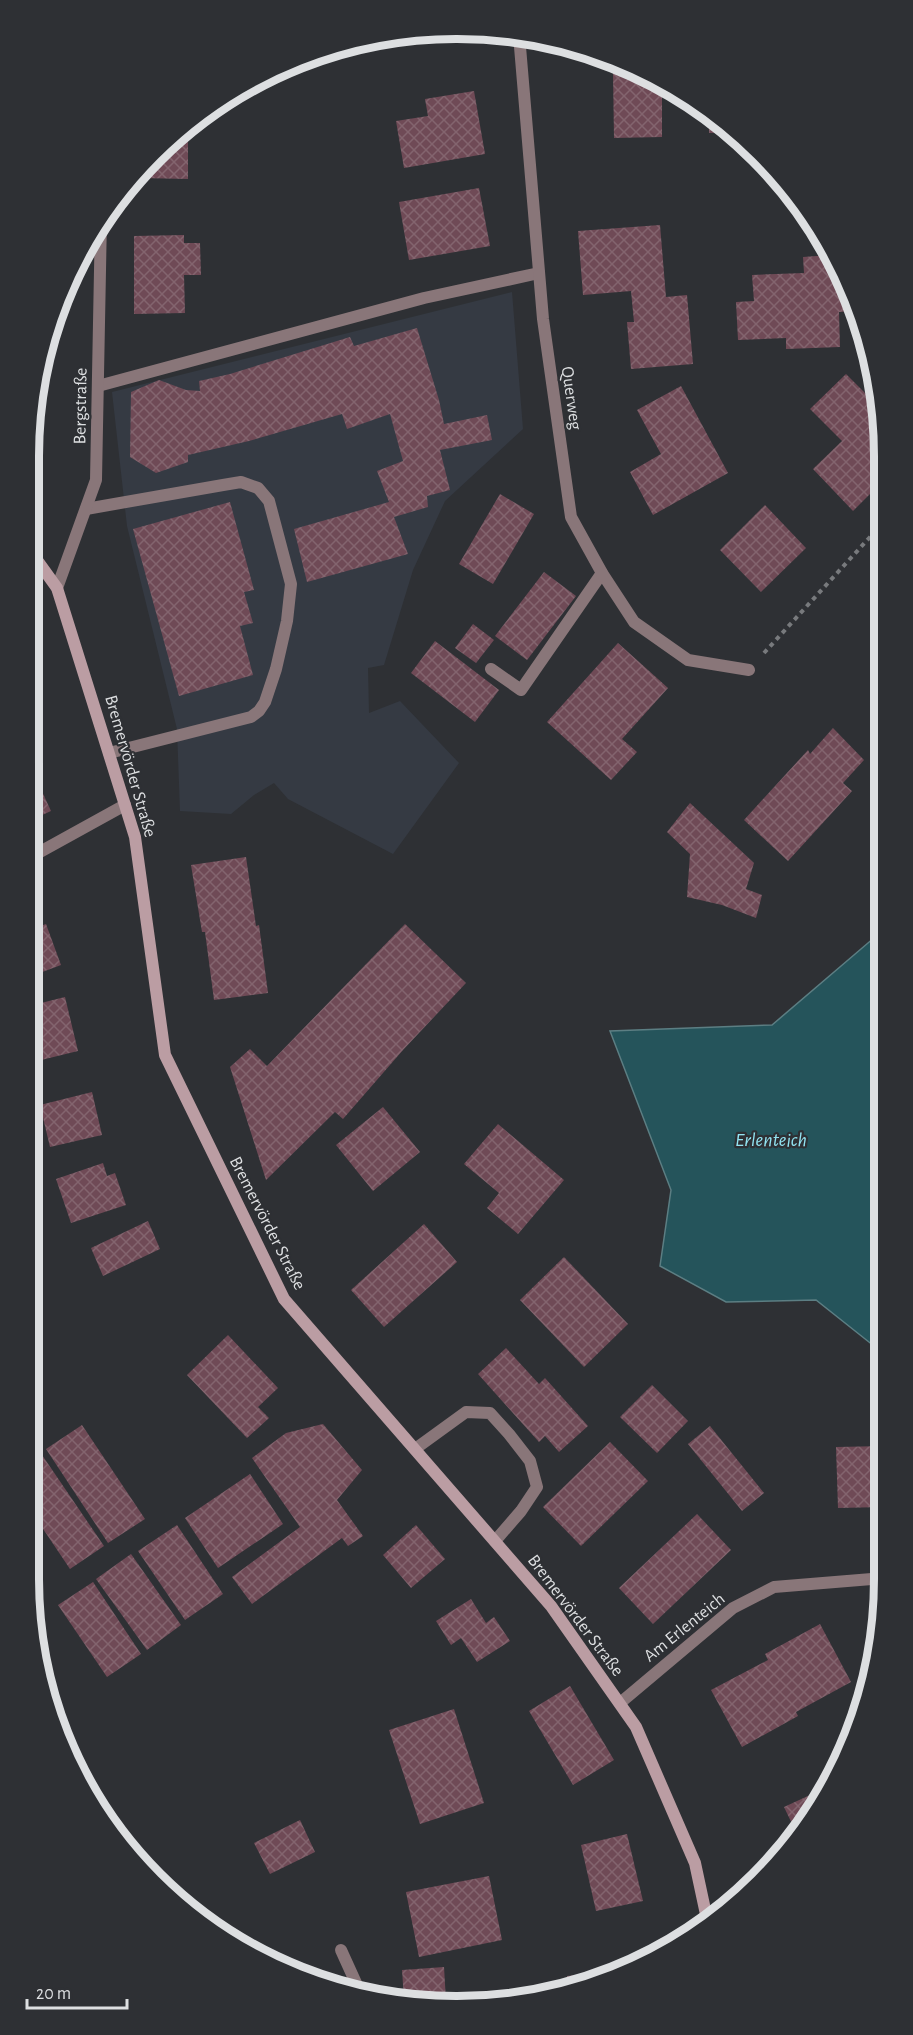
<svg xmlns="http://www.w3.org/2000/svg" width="913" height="2035" viewBox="0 0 913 2035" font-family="'Alegreya Sans',sans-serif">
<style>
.built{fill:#353a43}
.water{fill:#25545b;stroke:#5c7e83;stroke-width:1.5}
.building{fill:url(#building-cross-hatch)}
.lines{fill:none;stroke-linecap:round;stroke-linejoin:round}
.path{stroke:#787a7d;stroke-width:4;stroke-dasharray:4.5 4.5;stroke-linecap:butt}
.lane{stroke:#897679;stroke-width:12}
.street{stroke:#897679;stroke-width:12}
.secondary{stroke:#bb9da3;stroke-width:12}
.labels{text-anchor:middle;stroke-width:4.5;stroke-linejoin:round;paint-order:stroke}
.street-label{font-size:18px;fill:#dddfe1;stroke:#2e3034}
.water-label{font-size:20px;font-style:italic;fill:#92e4f2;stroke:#2e3034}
.rim{fill:none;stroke:#dddfe1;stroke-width:8}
</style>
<defs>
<pattern id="building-cross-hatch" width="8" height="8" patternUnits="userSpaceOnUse" patternTransform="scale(1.5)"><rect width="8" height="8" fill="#6f4a56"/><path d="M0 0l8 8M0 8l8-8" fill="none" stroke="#83646e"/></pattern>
</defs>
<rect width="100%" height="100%" fill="#2e3034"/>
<polygon class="built" points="512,292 523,429 445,501 413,570 384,665 368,668 369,713 400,701 459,763 393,854 288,799 274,783 254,795 231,814 180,811 177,729 127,526 112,392"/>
<polygon class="water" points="882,931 884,1348 879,1350 816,1300 726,1302 660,1266 671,1190 610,1031 772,1025"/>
<g class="building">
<polygon points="613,73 640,73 662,85 662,137 614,138"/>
<polygon points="474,91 485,154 404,168 396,121 428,116 425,99"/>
<polygon points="709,112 717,117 733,133 709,133"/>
<polygon points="187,127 188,127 188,179 139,178 139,172 154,154"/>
<polygon points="479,188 490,246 409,260 399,202"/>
<polygon points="660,225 666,297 687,295 693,364 631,369 627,322 634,322 631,291 583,295 578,231"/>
<polygon points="184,235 184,243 200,243 201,275 184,275 185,313 134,314 134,236"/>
<polygon points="830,255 852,292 855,306 856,311 839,312 840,347 786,349 786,338 738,340 736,302 754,301 752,275 804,273 803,257"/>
<polygon points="417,328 439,400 444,424 487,415 492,440 440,450 450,490 427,496 428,507 394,517 408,554 307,582 294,529 389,502 377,471 403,461 390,414 347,429 342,414 249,441 188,455 188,462 156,473 130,457 131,392 159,380 186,390 200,391 199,381 230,374 350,337 354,346"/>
<polygon points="846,374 881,409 881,483 853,511 813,469 842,441 810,409"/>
<polygon points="681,386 728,473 653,515 630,472 661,454 637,410"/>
<polygon points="500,494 534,514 493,584 459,564"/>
<polygon points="230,502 254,590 244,592 253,623 240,626 253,675 179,696 133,529"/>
<polygon points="765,505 806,548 761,592 720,550"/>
<polygon points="544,572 576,596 527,660 495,636"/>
<polygon points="473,624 494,640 476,663 455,648"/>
<polygon points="435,641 499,690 475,722 411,673"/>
<polygon points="618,643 668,688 622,739 637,752 611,780 547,722"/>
<polygon points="833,728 864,760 843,783 852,791 788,861 744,820 808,750 810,754"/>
<polygon points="29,763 51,811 29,821"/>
<polygon points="690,803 754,863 746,889 762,895 756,918 722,905 687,897 690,854 667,832"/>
<polygon points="246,857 256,926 259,925 268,993 214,1000 205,932 202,932 191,865"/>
<polygon points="46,924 61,965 29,977 29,930"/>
<polygon points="405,924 466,983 403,1050 343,1119 335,1112 266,1180 230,1067 250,1049 267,1066"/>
<polygon points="65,997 78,1051 29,1063 29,1006"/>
<polygon points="92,1092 102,1135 50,1147 40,1105"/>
<polygon points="383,1107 420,1152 373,1191 336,1145"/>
<polygon points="498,1124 564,1180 518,1234 487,1208 499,1193 464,1164"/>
<polygon points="103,1163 107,1176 115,1173 126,1205 71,1223 56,1179"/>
<polygon points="148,1221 160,1249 103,1276 91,1248"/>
<polygon points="424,1224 457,1262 384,1327 351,1290"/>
<polygon points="564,1257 628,1324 584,1367 520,1300"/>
<polygon points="228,1335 278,1388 258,1407 269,1418 247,1438 187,1375"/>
<polygon points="506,1348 539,1384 545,1378 588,1426 559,1452 545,1436 539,1442 478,1374"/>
<polygon points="652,1385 688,1421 657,1453 620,1417"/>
<polygon points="323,1424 362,1470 337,1500 363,1536 348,1546 342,1538 252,1604 232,1577 300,1527 252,1458 286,1433"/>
<polygon points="82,1425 145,1519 108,1543 46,1449"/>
<polygon points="710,1426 764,1493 742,1511 688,1444"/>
<polygon points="610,1442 648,1481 581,1546 543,1507"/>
<polygon points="884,1446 884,1507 838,1508 836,1447"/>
<polygon points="40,1452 104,1546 70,1569 29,1508 29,1460"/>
<polygon points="250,1474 283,1524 218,1568 185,1518"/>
<polygon points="697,1514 731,1550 653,1624 619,1588"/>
<polygon points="177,1525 223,1594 185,1620 138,1551"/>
<polygon points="416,1525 445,1559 411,1588 383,1555"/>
<polygon points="131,1554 181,1625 147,1650 96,1579"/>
<polygon points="93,1582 141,1654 107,1677 58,1605"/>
<polygon points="471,1599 486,1623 494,1617 510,1641 477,1662 461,1638 451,1645 436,1621"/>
<polygon points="820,1624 851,1682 796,1712 798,1716 742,1747 711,1690 768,1660 765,1654"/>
<polygon points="570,1686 614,1760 573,1785 529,1711"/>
<polygon points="454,1709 484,1803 420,1824 389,1730"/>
<polygon points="823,1789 819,1796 796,1832 784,1807"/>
<polygon points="300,1820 315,1852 270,1874 254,1843"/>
<polygon points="627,1834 643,1901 596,1911 581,1845"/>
<polygon points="489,1876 502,1940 419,1957 406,1892"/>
<polygon points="444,1967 446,2001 404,1999 402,1970"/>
<polygon points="622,1971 594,1984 568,1990 567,1976"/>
</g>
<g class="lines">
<polyline class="path" points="764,653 881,525"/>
<g class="lane">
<polyline points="98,386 424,298 539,273"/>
<polyline points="86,509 223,485 241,482 258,488 269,501 291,584 287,621 276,669 265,702 259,711 251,717 109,753"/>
<polyline points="491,669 521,690 602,573"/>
<polyline points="29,858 125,805"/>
<polyline points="415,1449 466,1412 490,1413 509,1434 530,1461 537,1487 521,1511 495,1541"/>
<polyline points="341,1950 361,1994"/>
</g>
<g class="street">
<polyline points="519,35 543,319 571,517 602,573 634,622 688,660 749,670"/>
<polyline points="57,588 96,480 101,218"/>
<polyline points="620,1703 733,1608 774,1587 884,1578"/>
</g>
<polyline class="secondary" points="29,549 57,588 135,837 165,1055 284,1299 551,1606 636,1727 695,1863 707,1919"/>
</g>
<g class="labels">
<g class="street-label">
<text transform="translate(572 398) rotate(82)" y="6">Querweg</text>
<text transform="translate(80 406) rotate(-89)" y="6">Bergstraße</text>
<text transform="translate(131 766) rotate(74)" y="6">Bremervörder Straße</text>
<text transform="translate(268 1223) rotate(63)" y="6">Bremervörder Straße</text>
<text transform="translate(576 1615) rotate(53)" y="6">Bremervörder Straße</text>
<text transform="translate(684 1627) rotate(-39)" y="6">Am Erlenteich</text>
</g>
<g class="water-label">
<text x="771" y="1146">Erlenteich</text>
</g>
</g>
<path d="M0 0H913V2035H0ZM456 39H457A417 417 0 0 1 874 456V1579A417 417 0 0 1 457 1996H456A417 417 0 0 1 39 1579V456A417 417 0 0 1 456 39Z" fill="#2e3034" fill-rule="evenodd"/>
<path class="rim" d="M456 39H457A417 417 0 0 1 874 456V1579A417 417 0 0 1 457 1996H456A417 417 0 0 1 39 1579V456A417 417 0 0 1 456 39Z"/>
<path d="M27 1999v9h100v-9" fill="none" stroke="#dddfe1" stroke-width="3"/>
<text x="36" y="1999" font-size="18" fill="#dddfe1" stroke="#2e3034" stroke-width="4.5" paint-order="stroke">20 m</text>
</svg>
